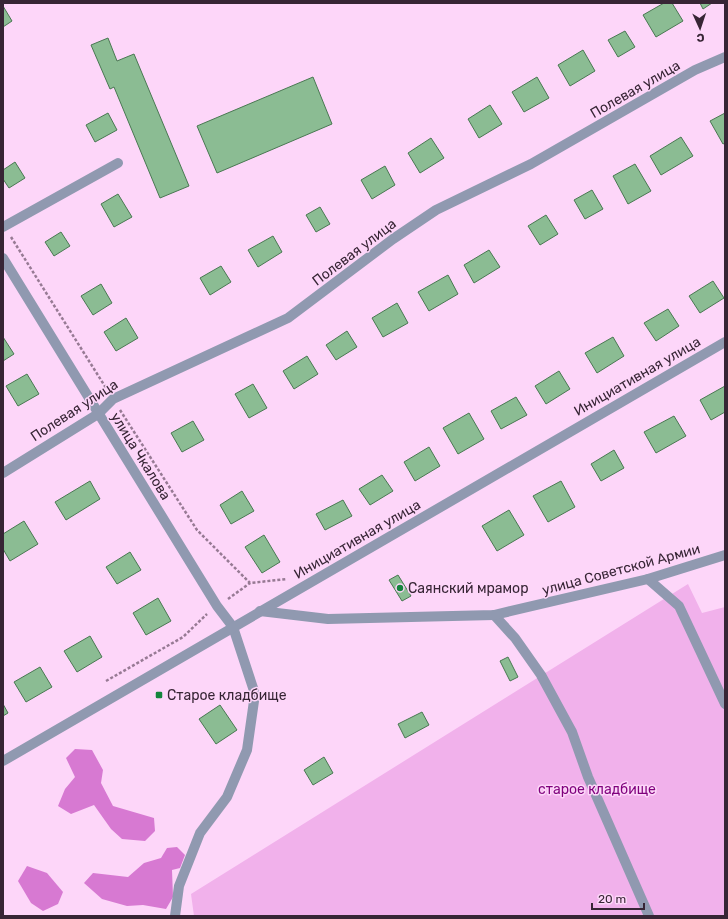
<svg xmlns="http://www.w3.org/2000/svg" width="728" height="919" viewBox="0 0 728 919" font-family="Rubik,sans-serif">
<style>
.green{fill:#f1b1eb}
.forest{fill:#d779d2}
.building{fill:#8bbc93;stroke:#497852}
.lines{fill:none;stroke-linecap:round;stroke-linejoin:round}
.path{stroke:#977a94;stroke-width:2.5;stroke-dasharray:3 2;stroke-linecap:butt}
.service{stroke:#9099b0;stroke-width:10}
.minor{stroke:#9099b0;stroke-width:10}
.tertiary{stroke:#9099b0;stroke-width:10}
.poi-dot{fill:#13843c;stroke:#fdd6f9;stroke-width:1.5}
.labels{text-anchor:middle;stroke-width:3;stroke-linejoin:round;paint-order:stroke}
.street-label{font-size:14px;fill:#372535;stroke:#fdd6f9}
.poi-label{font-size:14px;fill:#372535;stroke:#fdd6f9;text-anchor:start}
.park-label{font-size:14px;fill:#7f007c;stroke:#fdd6f9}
</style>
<rect width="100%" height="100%" fill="#fdd6f9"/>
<polygon class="green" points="688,584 702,613 725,607 725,916 194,916 191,894"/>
<g class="forest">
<polygon points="75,749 92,750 103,770 101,783 113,806 154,818 155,831 145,841 122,839 111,829 94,805 71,814 58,806 65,789 75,777 66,758"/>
<polygon points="177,847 185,855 180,868 172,870 173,897 166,909 143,905 127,906 102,899 84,883 93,873 128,877 144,863 161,858 167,848"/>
<polygon points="27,866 47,873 63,892 58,904 43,911 31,903 18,881"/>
</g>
<g class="building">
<polygon points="664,3 672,3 683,21 656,37 643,15"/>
<polygon points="700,3 712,3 703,9"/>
<polygon points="3,6 12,21 3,27"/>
<polygon points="625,31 635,47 618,57 608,40"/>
<polygon points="108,38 117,61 134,54 189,186 160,198 114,87 110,89 91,45"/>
<polygon points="583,50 595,71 570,86 558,65"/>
<polygon points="313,77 332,124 217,173 197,126"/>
<polygon points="537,77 549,98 524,112 512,92"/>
<polygon points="490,105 502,124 479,138 468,119"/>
<polygon points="108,113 117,130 95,142 86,125"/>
<polygon points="725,113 725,143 723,144 710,121"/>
<polygon points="681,137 693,156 661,175 650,156"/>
<polygon points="431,138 444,158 420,173 408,153"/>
<polygon points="15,162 25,178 9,188 3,179 3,170"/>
<polygon points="635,164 651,191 628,204 613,176"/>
<polygon points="385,166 395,185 372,199 361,180"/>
<polygon points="592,190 603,209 585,219 574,200"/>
<polygon points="118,194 132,217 114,227 101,204"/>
<polygon points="320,207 330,224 316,232 306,215"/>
<polygon points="546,215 558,234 540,245 528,226"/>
<polygon points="61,232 70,246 54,256 45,242"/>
<polygon points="273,236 282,252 258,267 248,250"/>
<polygon points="489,250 500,267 474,283 464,265"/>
<polygon points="221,266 231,282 210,295 200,278"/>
<polygon points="448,275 458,294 429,311 418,292"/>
<polygon points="713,281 724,298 700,313 689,296"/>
<polygon points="101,284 112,303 93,315 81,296"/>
<polygon points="397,303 408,323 383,337 372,318"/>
<polygon points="668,309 679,326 656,341 644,323"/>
<polygon points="126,318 138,338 116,351 104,332"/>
<polygon points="347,331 357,347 336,360 326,345"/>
<polygon points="3,337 14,354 3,361"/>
<polygon points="613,337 624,356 597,373 585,353"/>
<polygon points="307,356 318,374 294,389 283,371"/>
<polygon points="559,371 570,389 546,404 535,386"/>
<polygon points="27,374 39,394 18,406 6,386"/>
<polygon points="253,384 267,408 249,418 235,394"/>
<polygon points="725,386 725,412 711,420 700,400"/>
<polygon points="516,397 527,415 501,429 491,411"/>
<polygon points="469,413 484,439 458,454 443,428"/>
<polygon points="674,416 686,436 656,453 644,432"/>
<polygon points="193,421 204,440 182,452 171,433"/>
<polygon points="429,447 440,466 415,481 404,462"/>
<polygon points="614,450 624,468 601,481 591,464"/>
<polygon points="382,475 393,491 370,505 359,489"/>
<polygon points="90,481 100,499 66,520 55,502"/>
<polygon points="561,481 575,507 548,522 533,496"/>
<polygon points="242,491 254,511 231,524 220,505"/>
<polygon points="343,500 352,516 325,530 316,514"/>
<polygon points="509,510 524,535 497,551 482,526"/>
<polygon points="24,521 38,544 10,561 3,549 3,534"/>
<polygon points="264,535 280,562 262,573 245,547"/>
<polygon points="130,552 141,570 117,584 106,567"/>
<polygon points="398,575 411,596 402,601 389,580"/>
<polygon points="158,598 171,621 146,635 133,613"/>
<polygon points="90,636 102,657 77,672 64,651"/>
<polygon points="508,657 518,677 510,681 500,661"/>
<polygon points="40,667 52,687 26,702 14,682"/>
<polygon points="3,704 8,713 3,716"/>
<polygon points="220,705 237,730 216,744 199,719"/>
<polygon points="422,712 429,725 405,738 398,724"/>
<polygon points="324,757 333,773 313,785 304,770"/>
</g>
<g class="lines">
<g class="path">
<polyline points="11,237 106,388"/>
<polyline points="120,410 197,530 250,583 287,579"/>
<polyline points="228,599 250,583"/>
<polyline points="106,681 183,637 207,614"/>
</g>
<g class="service">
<polyline points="648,579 679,606 725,704"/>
<polyline points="494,615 515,638 541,675 572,732 588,777 649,916"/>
<polyline points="175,916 179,886 200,833 227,797 247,750 255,694 233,627"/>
</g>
<g class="minor">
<polyline points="3,227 118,163"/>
<polyline points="3,258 217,606 233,627"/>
<polyline points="3,473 98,414 113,399 288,318 393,239 436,210 531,164 695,70 725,57"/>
<polyline points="260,611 328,619 494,615 648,579 725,555"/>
</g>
<polyline class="tertiary" points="3,761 725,342"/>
</g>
<g class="poi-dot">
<circle cx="400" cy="588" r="4"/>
<rect x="155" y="691" width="8" height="8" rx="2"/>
</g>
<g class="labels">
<g class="street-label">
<text transform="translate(635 89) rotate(-30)" y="5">Полевая улица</text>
<text transform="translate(354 252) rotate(-37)" y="5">Полевая улица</text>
<text transform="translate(637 376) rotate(-30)" y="5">Инициативная улица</text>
<text transform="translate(74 410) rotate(-33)" y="5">Полевая улица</text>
<text transform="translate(141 456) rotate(58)" y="5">улица Чкалова</text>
<text transform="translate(357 539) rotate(-30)" y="5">Инициативная улица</text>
<text transform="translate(621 569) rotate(-15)" y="5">улица Советской Армии</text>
</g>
<g class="poi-label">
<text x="408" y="593">Саянский мрамор</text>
<text x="167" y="700">Старое кладбище</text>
</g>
<g class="park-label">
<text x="597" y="794">старое кладбище</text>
</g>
</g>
<rect width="728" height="919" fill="none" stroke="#372535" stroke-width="8"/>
<g transform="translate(700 28) rotate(177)" stroke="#fdd6f9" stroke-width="3" paint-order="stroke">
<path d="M0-3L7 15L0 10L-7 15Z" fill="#372535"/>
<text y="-6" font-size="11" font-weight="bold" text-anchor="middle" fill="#372535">С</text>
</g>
<path d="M592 903v6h52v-6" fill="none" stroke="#372535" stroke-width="2"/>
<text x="598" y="903" font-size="12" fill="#372535" stroke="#fdd6f9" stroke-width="3" paint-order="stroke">20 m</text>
</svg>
